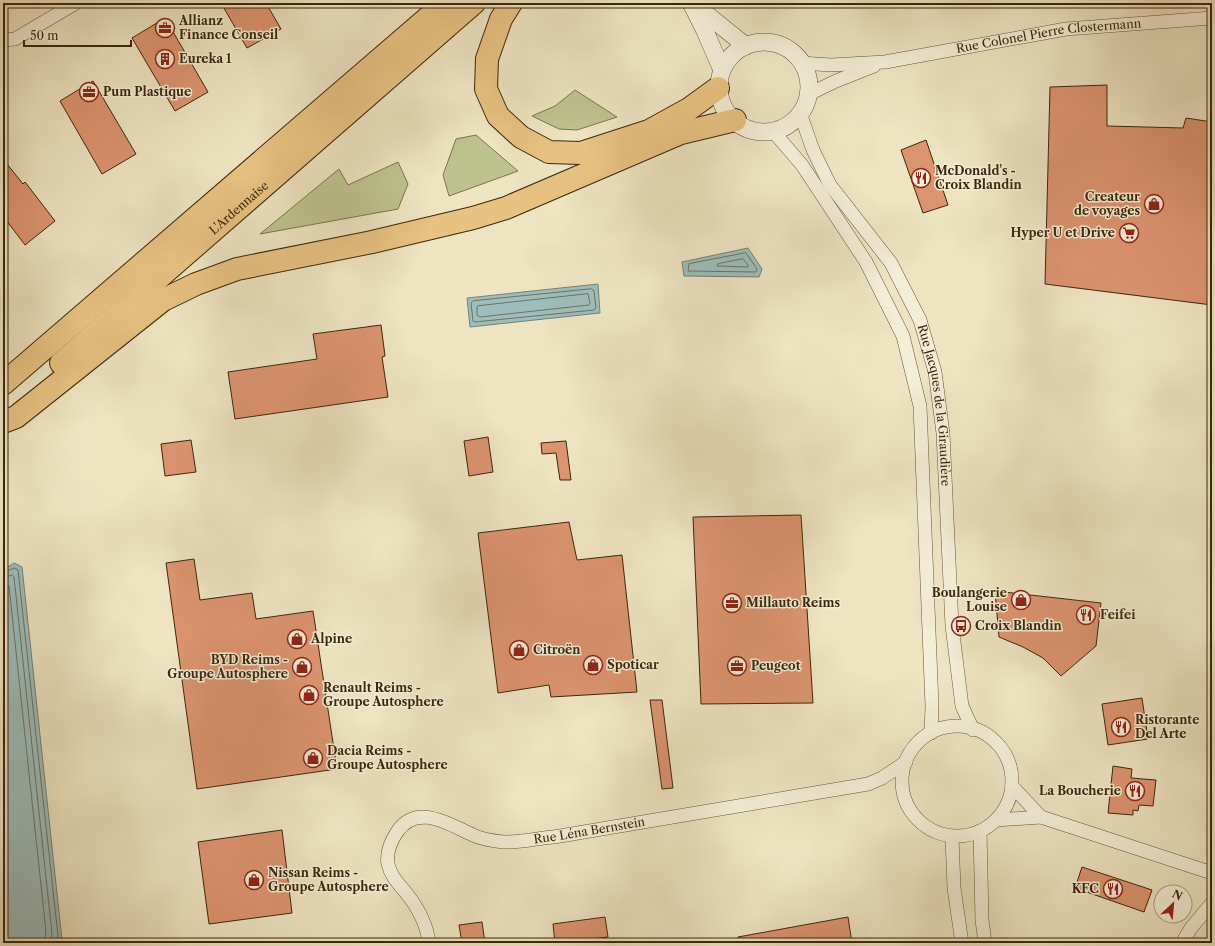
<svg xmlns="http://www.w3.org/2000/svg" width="1215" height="946" viewBox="0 0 1215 946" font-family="'Libre Caslon Text',serif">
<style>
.green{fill:#bec28f;stroke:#7c744d}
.water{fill:#9cbdbb;stroke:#758175}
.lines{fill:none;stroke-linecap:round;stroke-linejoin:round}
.shore{stroke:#6c7263;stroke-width:1}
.building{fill:#dc9470;stroke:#3b270b}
.minor-casing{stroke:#685639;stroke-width:14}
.tertiary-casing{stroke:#685639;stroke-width:18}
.motorway-casing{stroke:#3b270b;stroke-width:24}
.minor{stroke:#f4edd7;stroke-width:13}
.tertiary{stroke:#f4edd7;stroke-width:17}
.motorway{stroke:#e7c281;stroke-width:22}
.labels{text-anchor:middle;stroke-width:3;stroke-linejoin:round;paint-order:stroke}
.poi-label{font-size:12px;font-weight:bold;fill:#3b270b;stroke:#f4edd7;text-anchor:start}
.street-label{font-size:12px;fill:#3b270b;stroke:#f4edd7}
</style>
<rect width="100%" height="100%" fill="#eee4c2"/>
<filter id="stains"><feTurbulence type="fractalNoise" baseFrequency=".005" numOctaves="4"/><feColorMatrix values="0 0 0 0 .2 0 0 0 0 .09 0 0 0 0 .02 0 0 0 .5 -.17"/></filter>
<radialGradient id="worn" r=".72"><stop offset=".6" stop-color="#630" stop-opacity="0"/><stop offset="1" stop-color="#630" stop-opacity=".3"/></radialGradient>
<g class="green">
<polygon points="575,90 617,117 577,130 559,129 532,116 555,106"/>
<polygon points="476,135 518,171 449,196 443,175 456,139"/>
<polygon points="398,162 408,184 398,209 260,234 339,169 348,185"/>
</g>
<g class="water">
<polygon points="748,248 762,269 759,277 684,276 682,262"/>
<polygon points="598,284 600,313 470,327 467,298"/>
<polygon points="14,563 22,567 62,940 55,943 3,943 3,570"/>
</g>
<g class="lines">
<g class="shore">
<polygon points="746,253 757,269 756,272 688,271 689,264"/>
<polygon points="743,259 748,265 748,267 717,266 718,264"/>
<polygon points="592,289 594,291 596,308 594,310 475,322 473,321 471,303 473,301"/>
<polygon points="588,294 590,303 589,305 480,317 477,315 477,307 478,306"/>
<polyline points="3,573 14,568 18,570 58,936 55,943"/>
<polyline points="3,578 12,575 14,577 52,934 50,943"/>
<polyline points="3,584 9,586 46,932 44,943"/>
</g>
</g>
<g class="building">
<polygon points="221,3 266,3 281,29 247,48"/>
<polygon points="165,18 208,92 175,111 132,38"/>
<polygon points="93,81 136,154 102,174 60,101"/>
<polygon points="1107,85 1107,126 1183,128 1186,118 1212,122 1212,305 1045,284 1050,87"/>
<polygon points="926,140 948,205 923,213 901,150"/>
<polygon points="3,159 23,184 25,182 55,221 25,245 3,216"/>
<polygon points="381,325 385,356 382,357 388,397 235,419 228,372 317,359 313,334"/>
<polygon points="488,437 493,472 469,476 464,441"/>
<polygon points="191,440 196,472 165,476 161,444"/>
<polygon points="566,441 571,480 560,480 556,453 542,454 541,443"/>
<polygon points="801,515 813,703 701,704 693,517"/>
<polygon points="569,522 577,560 622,555 637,692 551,697 549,685 498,693 478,533"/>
<polygon points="194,559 200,600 252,593 256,619 313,611 337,769 197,789 166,563"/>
<polygon points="995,591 1101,603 1096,646 1061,676 1043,658 1023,647 999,637"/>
<polygon points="1142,698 1148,739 1108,745 1102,704"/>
<polygon points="650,700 662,700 673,788 662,789"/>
<polygon points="1113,766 1132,769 1131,778 1156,780 1153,806 1139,805 1138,811 1133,810 1133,815 1108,813"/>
<polygon points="282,830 292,913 209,924 198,842"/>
<polygon points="1082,867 1152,890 1144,912 1075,888"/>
<polygon points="605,917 608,937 555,943 553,924"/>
<polygon points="848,917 852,943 738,943 738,937"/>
<polygon points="482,922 485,943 462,943 459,925"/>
</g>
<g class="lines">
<defs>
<g id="minor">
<polyline points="3,40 15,39 76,3"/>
<path id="s1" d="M801 63 831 65 885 62 1066 29 1212 18"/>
<polyline points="807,95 836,81 874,66"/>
<path id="s2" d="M800 113 813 150 830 185 891 263 920 320 935 372 943 433 952 626 962 706 973 730"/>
<polyline points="772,130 802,165 866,262 903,336 920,406 932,706 931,733"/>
<circle cx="957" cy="781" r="55"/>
<polyline points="1012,786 1041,817"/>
<polyline points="996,820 1041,817 1212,873"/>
<polyline points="980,831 982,920 985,943"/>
<polyline points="952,837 954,888 962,943"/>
<path id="s3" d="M429 943C427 925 418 908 407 894 399 884 391 877 388 864 386 852 391 841 397 832 417 802 450 825 473 835 481 839 494 841 503 842 519 843 538 838 554 837L868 784 882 778 906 762"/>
<polyline points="1182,943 1191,928 1212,903"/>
</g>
<g id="tertiary">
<polyline points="691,3 705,31 722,70"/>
<polyline points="695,5 746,46"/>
<circle cx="764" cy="87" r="45"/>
</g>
<g id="motorway">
<polyline points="511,3 501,19 487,59 486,89 498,116 521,137 549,152 581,153 649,131 689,109 718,88"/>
<path id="s4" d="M61 363 474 3"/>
<polyline points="3,384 445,3"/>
<polyline points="3,422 16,417 163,300 196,284 237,269 372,242 473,218 506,208 681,133 735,120"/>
</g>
</defs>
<use href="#minor" class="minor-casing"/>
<use href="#tertiary" class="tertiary-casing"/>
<use href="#motorway" class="motorway-casing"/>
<use href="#minor" class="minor"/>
<use href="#tertiary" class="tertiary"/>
<use href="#motorway" class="motorway"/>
</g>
<defs>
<symbol id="office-ring" viewBox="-11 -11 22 22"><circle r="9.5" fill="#f4edd7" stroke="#8f2418" stroke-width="1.5"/><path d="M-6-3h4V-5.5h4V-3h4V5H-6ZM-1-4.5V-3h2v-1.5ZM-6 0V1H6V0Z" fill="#8f2418"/></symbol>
<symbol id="building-ring" viewBox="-11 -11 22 22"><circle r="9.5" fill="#f4edd7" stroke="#8f2418" stroke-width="1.5"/><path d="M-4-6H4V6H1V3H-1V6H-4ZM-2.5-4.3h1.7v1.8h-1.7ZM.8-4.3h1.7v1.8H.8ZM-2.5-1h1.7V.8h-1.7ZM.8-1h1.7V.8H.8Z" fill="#8f2418"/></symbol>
<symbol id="restaurant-ring" viewBox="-11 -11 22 22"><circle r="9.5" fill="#f4edd7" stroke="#8f2418" stroke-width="1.5"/><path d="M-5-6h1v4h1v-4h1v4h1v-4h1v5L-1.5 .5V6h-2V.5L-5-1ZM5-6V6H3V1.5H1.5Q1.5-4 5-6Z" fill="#8f2418"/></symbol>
<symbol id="shop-ring" viewBox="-11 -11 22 22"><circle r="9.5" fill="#f4edd7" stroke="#8f2418" stroke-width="1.5"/><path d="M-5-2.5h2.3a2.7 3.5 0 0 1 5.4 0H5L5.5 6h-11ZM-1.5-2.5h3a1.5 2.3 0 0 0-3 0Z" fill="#8f2418"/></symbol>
<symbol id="supermarket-ring" viewBox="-11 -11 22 22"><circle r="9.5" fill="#f4edd7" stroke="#8f2418" stroke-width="1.5"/><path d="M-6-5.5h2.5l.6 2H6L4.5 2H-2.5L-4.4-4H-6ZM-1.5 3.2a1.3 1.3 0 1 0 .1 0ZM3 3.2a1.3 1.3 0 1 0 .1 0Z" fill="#8f2418"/></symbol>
<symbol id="bus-ring" viewBox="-11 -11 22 22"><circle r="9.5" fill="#f4edd7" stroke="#8f2418" stroke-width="1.5"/><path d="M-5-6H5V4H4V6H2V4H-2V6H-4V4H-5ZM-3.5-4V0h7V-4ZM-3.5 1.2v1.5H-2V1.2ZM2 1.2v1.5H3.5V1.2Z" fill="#8f2418"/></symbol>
</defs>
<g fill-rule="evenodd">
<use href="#office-ring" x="154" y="17" width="22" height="22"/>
<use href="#building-ring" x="154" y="48" width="22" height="22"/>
<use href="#office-ring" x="78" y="81" width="22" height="22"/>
<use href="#restaurant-ring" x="910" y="167" width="22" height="22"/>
<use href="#shop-ring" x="1143" y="193" width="22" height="22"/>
<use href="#supermarket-ring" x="1118" y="222" width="22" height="22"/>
<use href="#shop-ring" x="1010" y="589" width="22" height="22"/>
<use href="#office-ring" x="721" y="592" width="22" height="22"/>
<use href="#restaurant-ring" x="1075" y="604" width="22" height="22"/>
<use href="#bus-ring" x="950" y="615" width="22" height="22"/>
<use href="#shop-ring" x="286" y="628" width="22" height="22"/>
<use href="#shop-ring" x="508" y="639" width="22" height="22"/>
<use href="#shop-ring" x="582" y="654" width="22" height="22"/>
<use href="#office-ring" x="726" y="655" width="22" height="22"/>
<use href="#shop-ring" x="291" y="656" width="22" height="22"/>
<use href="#shop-ring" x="298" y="684" width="22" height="22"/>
<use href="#restaurant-ring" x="1110" y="716" width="22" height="22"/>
<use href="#shop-ring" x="302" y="747" width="22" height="22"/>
<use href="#restaurant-ring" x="1124" y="780" width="22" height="22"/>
<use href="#shop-ring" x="243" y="869" width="22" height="22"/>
<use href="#restaurant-ring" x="1102" y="878" width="22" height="22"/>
</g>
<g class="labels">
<g class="poi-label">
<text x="179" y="25">Allianz<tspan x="179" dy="14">Finance Conseil</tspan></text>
<text x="179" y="63">Eureka 1</text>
<text x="103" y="96">Pum Plastique</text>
<text x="935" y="175">McDonald's -<tspan x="935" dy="14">Croix Blandin</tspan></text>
<text x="1140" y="201" text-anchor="end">Createur<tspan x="1140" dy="14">de voyages</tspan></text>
<text x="1115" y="237" text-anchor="end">Hyper U et Drive</text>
<text x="1007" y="597" text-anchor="end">Boulangerie<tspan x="1007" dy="14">Louise</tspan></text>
<text x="746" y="607">Millauto Reims</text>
<text x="1100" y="619">Feifei</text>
<text x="975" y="630">Croix Blandin</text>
<text x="311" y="643">Alpine</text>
<text x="533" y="654">Citroën</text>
<text x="288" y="664" text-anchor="end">BYD Reims -<tspan x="288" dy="14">Groupe Autosphere</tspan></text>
<text x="607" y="669">Spoticar</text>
<text x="751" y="670">Peugeot</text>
<text x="323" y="692">Renault Reims -<tspan x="323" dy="14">Groupe Autosphere</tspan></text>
<text x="1135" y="724">Ristorante<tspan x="1135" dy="14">Del Arte</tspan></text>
<text x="327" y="755">Dacia Reims -<tspan x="327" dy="14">Groupe Autosphere</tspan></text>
<text x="1121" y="795" text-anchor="end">La Boucherie</text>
<text x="268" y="877">Nissan Reims -<tspan x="268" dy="14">Groupe Autosphere</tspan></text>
<text x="1099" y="893" text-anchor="end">KFC</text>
</g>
<g class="street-label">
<text dy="4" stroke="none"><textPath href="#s1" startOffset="250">Rue Colonel Pierre Clostermann</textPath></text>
<text dy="4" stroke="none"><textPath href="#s4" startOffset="236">L'Ardennaise</textPath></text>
<text dy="4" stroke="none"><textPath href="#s2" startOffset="328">Rue Jacques de la Giraudière</textPath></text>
<text dy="4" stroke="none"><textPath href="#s3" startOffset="327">Rue Léna Bernstein</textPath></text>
</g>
</g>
<rect width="1215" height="946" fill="none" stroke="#eee4c2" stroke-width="16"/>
<rect x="4" y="4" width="1207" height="938" fill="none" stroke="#3b270b" stroke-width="2"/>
<rect x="8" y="8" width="1199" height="930" fill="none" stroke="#3b270b"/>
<g transform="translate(1173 904) rotate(26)"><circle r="19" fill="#f4edd7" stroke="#aa9e85"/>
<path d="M0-3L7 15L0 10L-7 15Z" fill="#8f2418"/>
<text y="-6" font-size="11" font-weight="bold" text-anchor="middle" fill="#3b270b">N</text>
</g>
<path d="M24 40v6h107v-6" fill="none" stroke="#3b270b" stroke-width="2"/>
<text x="30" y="40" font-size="12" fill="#3b270b" stroke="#f4edd7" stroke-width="3" paint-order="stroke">50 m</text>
<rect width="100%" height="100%" filter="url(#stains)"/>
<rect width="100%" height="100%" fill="url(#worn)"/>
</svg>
